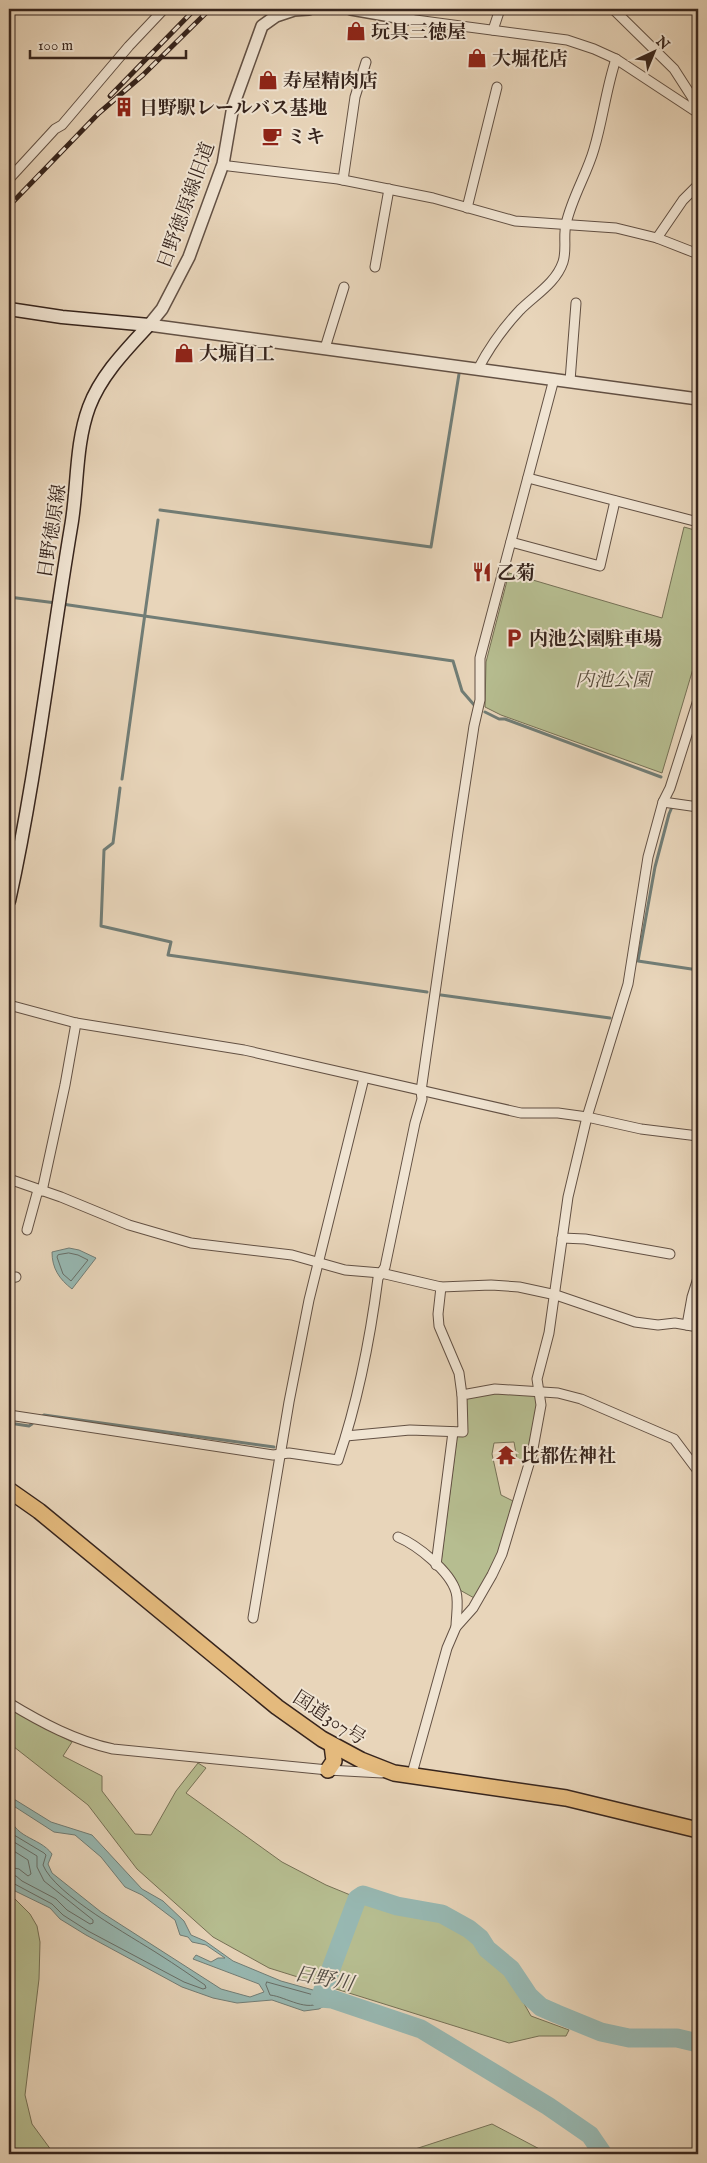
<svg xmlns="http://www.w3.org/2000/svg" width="707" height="2163" viewBox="0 0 707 2163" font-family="'IM FELL English','Noto Serif JP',serif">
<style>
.green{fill:#b6bd90;stroke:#767156}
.water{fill:#97b8b2;stroke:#717d76}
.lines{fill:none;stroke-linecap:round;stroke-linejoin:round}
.shore{stroke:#676e68;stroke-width:1}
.stream{stroke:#717d76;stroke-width:3}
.river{stroke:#97b8b2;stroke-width:19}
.minor-casing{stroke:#635144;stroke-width:11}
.tertiary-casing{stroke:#635144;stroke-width:14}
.secondary-casing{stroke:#37251d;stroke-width:15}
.trunk-casing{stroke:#37251d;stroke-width:18}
.minor{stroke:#f0e4d2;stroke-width:9}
.tertiary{stroke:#f0e4d2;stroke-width:11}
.secondary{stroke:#f0e4d2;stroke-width:12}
.trunk{stroke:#e4ba7d;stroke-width:15}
.rail-casing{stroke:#37251d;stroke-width:5}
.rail{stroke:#f0e4d2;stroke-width:3;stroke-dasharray:9;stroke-linecap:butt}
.labels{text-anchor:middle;stroke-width:4;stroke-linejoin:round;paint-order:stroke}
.poi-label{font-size:19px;font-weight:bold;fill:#37251d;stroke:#f0e4d2;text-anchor:start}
.street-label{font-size:19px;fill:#37251d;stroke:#f0e4d2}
.park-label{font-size:19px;font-style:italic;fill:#574b3a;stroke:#f0e4d2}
.water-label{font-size:20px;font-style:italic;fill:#4f4a42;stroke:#f0e4d2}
</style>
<rect width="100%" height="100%" fill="#e8d5ba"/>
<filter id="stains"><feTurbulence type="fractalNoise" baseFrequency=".004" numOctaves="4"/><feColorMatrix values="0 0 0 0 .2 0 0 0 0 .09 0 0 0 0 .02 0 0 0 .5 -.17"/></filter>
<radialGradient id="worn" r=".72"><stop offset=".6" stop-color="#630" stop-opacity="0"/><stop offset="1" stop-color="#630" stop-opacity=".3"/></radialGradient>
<g class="green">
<polygon points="684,527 698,531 698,652 662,773 501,715 485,707 486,662 509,573 662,618"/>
<polygon points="495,1392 537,1394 539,1409 527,1464 517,1459 514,1442 494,1443 492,1454 501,1495 515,1502 499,1553 476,1599 458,1589 441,1562 457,1437 467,1433 466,1399"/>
<polygon points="9,1706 20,1715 72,1742 63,1756 102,1776 102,1791 135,1834 151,1835 176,1791 198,1763 206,1768 186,1793 282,1862 326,1885 382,1908 442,1920 476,1939 486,1957 508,1975 531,2016 569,2030 566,2036 539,2036 509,2043 269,1968 213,1937 137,1869 88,1805 9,1743"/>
<polygon points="9,1893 30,1914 37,1926 40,1942 39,1979 25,2095 32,2124 54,2154 9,2154"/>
<polygon points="492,2124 549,2154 408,2154 406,2152"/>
</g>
<g class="water">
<path d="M69 1248 79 1250 96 1258 72 1289C59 1279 52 1268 52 1252Z"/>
<path d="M9 1796 51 1822 92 1835 142 1889 163 1901 184 1921 191 1935 205 1941 233 1961 281 1981 345 1999 344 2004 331 2002 319 2009 304 2011 272 2000 237 2003 213 1998 182 1987 86 1935 60 1919 50 1908 15 1891 9 1884V1810C11 1839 39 1836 52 1854L48 1864 52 1873 101 1912 221 1989 250 1997 264 1992 259 1984 193 1959 196 1955 211 1962 218 1958H225L206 1945 192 1942 188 1937 180 1935 175 1920 142 1895 125 1887 101 1857 75 1835 54 1832 9 1803Z"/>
</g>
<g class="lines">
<g class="shore">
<polygon points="69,1253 78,1255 88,1260 71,1281 63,1274 57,1257 58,1255"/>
<path d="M9 1826 14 1835 44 1853 46 1855 43 1865C55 1895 131 1936 160 1955 176 1965 190 1975 205 1985L206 1988 203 1989 184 1982 88 1931 63 1915 52 1904 9 1881"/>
<polyline points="9,1839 37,1856 37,1867 44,1881 93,1920 93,1923 90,1924 67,1910 56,1899 22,1881 16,1876 9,1875"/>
<polyline points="9,1848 28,1860 31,1874 28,1876 19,1869 9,1867"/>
<path d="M267 1982 321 1997 323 2001C307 2013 287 1997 270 1995L266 1985Z"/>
</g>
<g class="stream">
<polyline points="160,510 431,547 459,374"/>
<polyline points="9,597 56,603"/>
<polyline points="62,604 453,661 462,691 475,706"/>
<polyline points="485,712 499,719 505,719 661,777"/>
<polyline points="122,779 158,520"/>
<polyline points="120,788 113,843 104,850 101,926 171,942 168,955 427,992"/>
<polyline points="672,807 669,814 655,867 638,961 698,970"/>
<polyline points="441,995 610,1018"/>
<polyline points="41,1417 44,1415 274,1447"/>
<polyline points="9,1423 29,1426 32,1424"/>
</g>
<g class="river">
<polyline points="320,1998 332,1999 421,2029 548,2106 590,2135 603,2154"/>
<polyline points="320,1998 357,1899 363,1895 397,1906 442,1914 469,1929 480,1938 487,1949 511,1969 529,1996 541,2007 557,2014 601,2032 629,2038 677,2038 698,2043"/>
</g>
<defs>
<g id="minor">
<polyline points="613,9 674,69 692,97 698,113"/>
<polyline points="408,19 567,40 594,49 616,59 698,113"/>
<polyline points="493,30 500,9"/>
<polyline points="223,164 229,166 338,179 433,198 515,221 616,228 657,238 698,254"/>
<polyline points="9,179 55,129 62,125 129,46 164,9"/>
<polyline points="343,180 355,97 366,62"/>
<polyline points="467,208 497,87"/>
<polyline points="657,238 683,200 698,185"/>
<polyline points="375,267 389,189"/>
<polyline points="325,348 344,287"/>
<path d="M478 369C489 348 504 327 520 310 535 295 556 283 563 262 567 250 563 236 566 224 572 197 587 174 594 149 603 119 606 89 616 59"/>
<polyline points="570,381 576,303"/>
<polyline points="528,478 698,522"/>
<polyline points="511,542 600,566 615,501"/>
<polyline points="663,802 698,807"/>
<polyline points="9,1005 76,1023 244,1050 521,1113 558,1113 587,1117 641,1129 698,1136"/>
<polyline points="9,1179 61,1197 129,1225 191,1243 292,1255 345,1270 381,1273 441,1287 491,1285 519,1287 556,1295 635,1322 658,1325 675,1323 698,1327"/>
<polyline points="42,1191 65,1085 76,1023"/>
<polyline points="27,1230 38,1190"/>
<polyline points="562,1238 585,1239 670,1254"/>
<polyline points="9,1278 16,1277"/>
<polyline points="441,1287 438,1314 439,1326 459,1373 462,1395"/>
<polyline points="687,1325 692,1297 698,1278"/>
<path d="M9 1415 273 1455 289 1453 338 1460C358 1401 370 1340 378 1278L385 1267 415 1123 422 1099 421 1091 458 832 474 726 480 700V658L554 379"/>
<polyline points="346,1436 410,1430 463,1432 462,1395 495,1389 558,1393 581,1399 674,1439 698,1471"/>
<path d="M398 1537C417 1545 450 1571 456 1592 459 1602 456 1617 456 1627"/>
<polyline points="436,1565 453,1432"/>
<polyline points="253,1618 289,1402 309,1300 364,1078"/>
<path d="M9 1703C42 1723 76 1741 113 1749L328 1770 382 1773"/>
<polyline points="411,1777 447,1648 456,1627 473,1608 492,1575 502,1554 532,1454 541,1405 537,1379 549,1333 568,1197 587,1117 628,984 648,857 663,802 670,788 698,700"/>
</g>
<g id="tertiary">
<polyline points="351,9 408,19 410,9"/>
<polyline points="149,325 698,399"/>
<polyline points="149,325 162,309 189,257 223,164 233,106 262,26 276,16 294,10 309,9"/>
</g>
<g id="secondary">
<polyline points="9,309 62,317 149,325"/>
<path d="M9 901C36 778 50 652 71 527 78 488 75 445 89 407 101 375 126 350 149 325"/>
</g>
<g id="trunk">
<polyline points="9,1490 39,1511 277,1707 322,1739 361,1760 394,1773 566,1798 698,1830"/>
<polyline points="328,1770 334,1761 332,1745"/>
</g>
</defs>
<use href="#minor" class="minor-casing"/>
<use href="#tertiary" class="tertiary-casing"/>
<use href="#secondary" class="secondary-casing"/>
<use href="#trunk" class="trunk-casing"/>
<use href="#minor" class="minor"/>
<use href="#tertiary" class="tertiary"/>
<use href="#secondary" class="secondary"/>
<use href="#trunk" class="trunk"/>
<defs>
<g id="rail">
<polyline points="110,96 195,9"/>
<polyline points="9,206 99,113 143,75 210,9"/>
</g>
</defs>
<use href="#rail" class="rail-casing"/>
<use href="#rail" class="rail"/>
</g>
<defs>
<symbol id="shop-bare" viewBox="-9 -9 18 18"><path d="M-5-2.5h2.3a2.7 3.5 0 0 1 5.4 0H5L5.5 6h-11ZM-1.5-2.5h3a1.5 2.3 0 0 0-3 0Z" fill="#8f2418" stroke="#f0e4d2" stroke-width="2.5" paint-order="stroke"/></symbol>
<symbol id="building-bare" viewBox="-9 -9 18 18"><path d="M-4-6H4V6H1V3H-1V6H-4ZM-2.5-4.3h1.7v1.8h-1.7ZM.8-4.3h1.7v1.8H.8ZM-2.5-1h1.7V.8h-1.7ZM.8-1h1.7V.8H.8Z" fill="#8f2418" stroke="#f0e4d2" stroke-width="2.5" paint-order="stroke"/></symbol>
<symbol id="cafe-bare" viewBox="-9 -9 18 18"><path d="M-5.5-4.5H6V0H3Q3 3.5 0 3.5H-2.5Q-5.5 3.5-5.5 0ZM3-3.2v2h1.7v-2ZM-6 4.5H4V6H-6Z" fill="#8f2418" stroke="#f0e4d2" stroke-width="2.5" paint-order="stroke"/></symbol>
<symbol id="restaurant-bare" viewBox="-9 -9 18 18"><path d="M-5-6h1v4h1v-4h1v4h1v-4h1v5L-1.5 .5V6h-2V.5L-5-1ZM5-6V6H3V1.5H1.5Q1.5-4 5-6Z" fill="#8f2418" stroke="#f0e4d2" stroke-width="2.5" paint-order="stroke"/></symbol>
<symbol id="parking-bare" viewBox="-9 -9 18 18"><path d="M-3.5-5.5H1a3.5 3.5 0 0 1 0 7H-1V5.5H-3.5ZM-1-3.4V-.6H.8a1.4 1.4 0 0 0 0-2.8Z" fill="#8f2418" stroke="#f0e4d2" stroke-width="2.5" paint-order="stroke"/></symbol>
<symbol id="temple-bare" viewBox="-9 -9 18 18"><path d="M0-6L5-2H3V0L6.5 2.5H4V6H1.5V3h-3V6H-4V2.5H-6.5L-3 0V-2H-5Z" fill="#8f2418" stroke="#f0e4d2" stroke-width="2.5" paint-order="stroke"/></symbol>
</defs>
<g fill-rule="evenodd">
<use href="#shop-bare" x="342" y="17" width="28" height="28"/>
<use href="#shop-bare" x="463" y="44" width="28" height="28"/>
<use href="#shop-bare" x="254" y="66" width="28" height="28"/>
<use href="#building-bare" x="110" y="93" width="28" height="28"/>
<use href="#cafe-bare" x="258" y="122" width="28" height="28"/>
<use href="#shop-bare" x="170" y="339" width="28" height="28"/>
<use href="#restaurant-bare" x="468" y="558" width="28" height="28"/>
<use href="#parking-bare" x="500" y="624" width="28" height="28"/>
<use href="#temple-bare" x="492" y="1441" width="28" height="28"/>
</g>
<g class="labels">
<g class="poi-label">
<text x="371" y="38">玩具三徳屋</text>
<text x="492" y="65">大堀花店</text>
<text x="283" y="87">寿屋精肉店</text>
<text x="139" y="114">日野駅レールバス基地</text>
<text x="287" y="143">ミキ</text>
<text x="199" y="360">大堀自工</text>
<text x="497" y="579">乙菊</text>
<text x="529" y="645">内池公園駐車場</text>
<text x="521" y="1462">比都佐神社</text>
</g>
<g class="street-label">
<text transform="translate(185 205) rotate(-70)" y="7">日野徳原線旧道</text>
<text transform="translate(51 531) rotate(-81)" y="7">日野徳原線</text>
<text transform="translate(330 1717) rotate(33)" y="7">国道307号</text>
</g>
<g class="park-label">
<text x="613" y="686">内池公園</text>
</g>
<g class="water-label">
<text transform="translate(324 1978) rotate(11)" y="7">日野川</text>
</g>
</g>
<rect width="707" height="2163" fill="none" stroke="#e8d5ba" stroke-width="30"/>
<rect x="10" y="10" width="687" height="2143" fill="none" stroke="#37251d" stroke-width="2.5"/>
<rect x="15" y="15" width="677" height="2133" fill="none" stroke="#37251d"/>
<g transform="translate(654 52) rotate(44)" stroke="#f0e4d2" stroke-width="4" paint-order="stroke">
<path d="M0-4L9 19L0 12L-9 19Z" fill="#37251d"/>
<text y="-8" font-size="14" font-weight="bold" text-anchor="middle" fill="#37251d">N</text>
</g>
<path d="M30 50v8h156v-8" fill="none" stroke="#37251d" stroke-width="2.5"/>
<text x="38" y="50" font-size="15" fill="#37251d" stroke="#f0e4d2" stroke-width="4" paint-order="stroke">100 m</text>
<rect width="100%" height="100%" filter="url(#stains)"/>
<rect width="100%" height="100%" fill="url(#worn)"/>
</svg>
